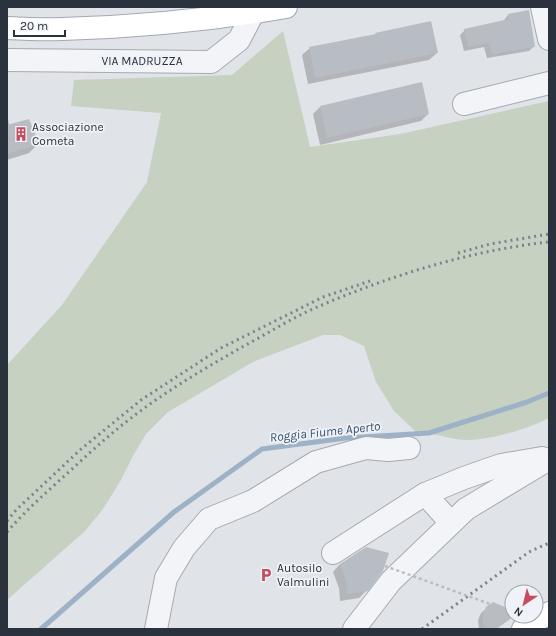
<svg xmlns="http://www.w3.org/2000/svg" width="556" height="636" viewBox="0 0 556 636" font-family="Karla,sans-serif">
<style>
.green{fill:#c6d1c2}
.shadow{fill:#0003}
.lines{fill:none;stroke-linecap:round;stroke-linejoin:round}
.stream{stroke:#9db2c6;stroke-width:5}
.building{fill:#b8bdc4}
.minor-casing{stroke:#a6aab2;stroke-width:24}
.major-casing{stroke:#a0a8b3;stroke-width:24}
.minor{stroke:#f2f4f7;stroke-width:22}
.major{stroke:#fff;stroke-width:22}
.rail{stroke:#7a8390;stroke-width:3;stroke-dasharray:2 4;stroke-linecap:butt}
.path-bridge{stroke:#babec3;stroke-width:2.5;stroke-dasharray:3 3;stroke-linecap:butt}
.labels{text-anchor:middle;stroke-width:3.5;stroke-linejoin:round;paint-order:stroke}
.street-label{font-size:12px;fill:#2a323e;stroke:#eff2f6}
.poi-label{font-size:12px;fill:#2a323e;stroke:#eff2f6;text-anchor:start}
.water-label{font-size:13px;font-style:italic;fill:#37516f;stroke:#eff2f6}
</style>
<rect width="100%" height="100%" fill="#e0e3e8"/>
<path class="green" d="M283 31 310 147 400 134 549 101V418C528 429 490 440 467 440 450 440 436 432 418 434L394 411 376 382 364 346 340 335H323L253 362 168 412 146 434 133 456 121 480 103 509 85 531 7 600V365L62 305 147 182 161 113 71 106 74 80 232 75Z"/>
<g class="shadow">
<polygon points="508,15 534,46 529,51 487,58 484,47 464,51 460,35 465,30 504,21 504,20"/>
<polygon points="376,34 437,53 429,60 308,84 302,55 310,48 374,36"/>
<polygon points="320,107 428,114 421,121 320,145 313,114"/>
<polygon points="7,113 9,125 38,144 29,153 7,160"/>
<polygon points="340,564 367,590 359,598 340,601 339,588 333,572"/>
<polygon points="487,608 512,611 512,616 514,616 496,629 479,629 478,620 481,613"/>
</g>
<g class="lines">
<polyline class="stream" points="41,629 174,512 262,449 346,438 429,433 527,402 549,393"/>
</g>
<g class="building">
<polygon points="529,10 535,47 492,54 489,43 468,47 464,29 509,19 508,14"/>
<polygon points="431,21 438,53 315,78 309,47 376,34 375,33"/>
<polygon points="422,82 429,114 327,138 320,106"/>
<polygon points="29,119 39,144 7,154 7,125"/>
<polygon points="366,547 389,553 383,571 368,591 347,594 346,580 340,564"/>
<polygon points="493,602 512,610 512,616 514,616 496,629 486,629 483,623 483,614 486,607"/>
</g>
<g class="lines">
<defs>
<g id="minor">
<polyline points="542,7 549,39"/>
<polyline points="7,60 211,62 239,40 253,13"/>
<polyline points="464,104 549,83"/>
<polyline points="425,494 451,523"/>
<polyline points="333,553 425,494 464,478 501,465 542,458"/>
<polyline points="156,629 166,578 184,548 209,519 253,501 316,462 366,448 388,450 409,448"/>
<polyline points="354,629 391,581 466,509 549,459"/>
</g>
<g id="major">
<path d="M7 28C25 29 44 30 62 29 137 27 212 20 286 7"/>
<polyline points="523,629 549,613"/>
</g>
</defs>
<use href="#minor" class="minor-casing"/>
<use href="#major" class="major-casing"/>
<use href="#minor" class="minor"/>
<use href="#major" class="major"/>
<g class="rail">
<polyline points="458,253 490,244 549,234"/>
<polyline points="7,521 16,510 80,450 141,400 221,348 323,297 370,281"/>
<path d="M7 532C26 510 49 490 71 470 84 458 97 446 110 435 151 400 198 372 244 346 270 332 295 316 322 305 392 275 473 250 549 242"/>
<polyline points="422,629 529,552 549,543"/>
</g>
<polyline class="path-bridge" points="385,566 490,604"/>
</g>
<defs>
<symbol id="building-bare" viewBox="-9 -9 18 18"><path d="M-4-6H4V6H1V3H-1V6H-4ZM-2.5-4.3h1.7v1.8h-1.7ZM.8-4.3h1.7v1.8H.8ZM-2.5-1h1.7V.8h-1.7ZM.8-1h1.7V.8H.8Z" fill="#c54d61" stroke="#eff2f6" stroke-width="2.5" paint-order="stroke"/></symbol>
<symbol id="parking-bare" viewBox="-9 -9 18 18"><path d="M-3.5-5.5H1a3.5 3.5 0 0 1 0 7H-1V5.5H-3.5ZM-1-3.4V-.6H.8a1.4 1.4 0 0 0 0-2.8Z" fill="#c54d61" stroke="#eff2f6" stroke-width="2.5" paint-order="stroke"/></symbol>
</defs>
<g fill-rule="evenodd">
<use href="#building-bare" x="11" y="124" width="20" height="20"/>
<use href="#parking-bare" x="256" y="565" width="20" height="20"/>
</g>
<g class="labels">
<g class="street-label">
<text x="142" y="65">VIA MADRUZZA</text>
</g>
<g class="poi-label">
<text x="32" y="131">Associazione<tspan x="32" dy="14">Cometa</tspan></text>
<text x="277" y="572">Autosilo<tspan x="277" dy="14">Valmulini</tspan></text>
</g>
<g class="water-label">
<text transform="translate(325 431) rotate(-6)" y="5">Roggia Fiume Aperto</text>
</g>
</g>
<rect width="556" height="636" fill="none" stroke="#2a323e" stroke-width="16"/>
<g transform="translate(524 604) rotate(215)"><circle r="19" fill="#eff2f6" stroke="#a0a5ac"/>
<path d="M0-3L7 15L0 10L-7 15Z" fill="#c54d61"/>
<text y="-6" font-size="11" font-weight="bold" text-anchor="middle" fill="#2a323e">N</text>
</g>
<path d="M14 30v6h51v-6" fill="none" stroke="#2a323e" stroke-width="2"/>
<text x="20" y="30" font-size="12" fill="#2a323e" stroke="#eff2f6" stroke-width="3" paint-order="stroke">20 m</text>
</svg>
